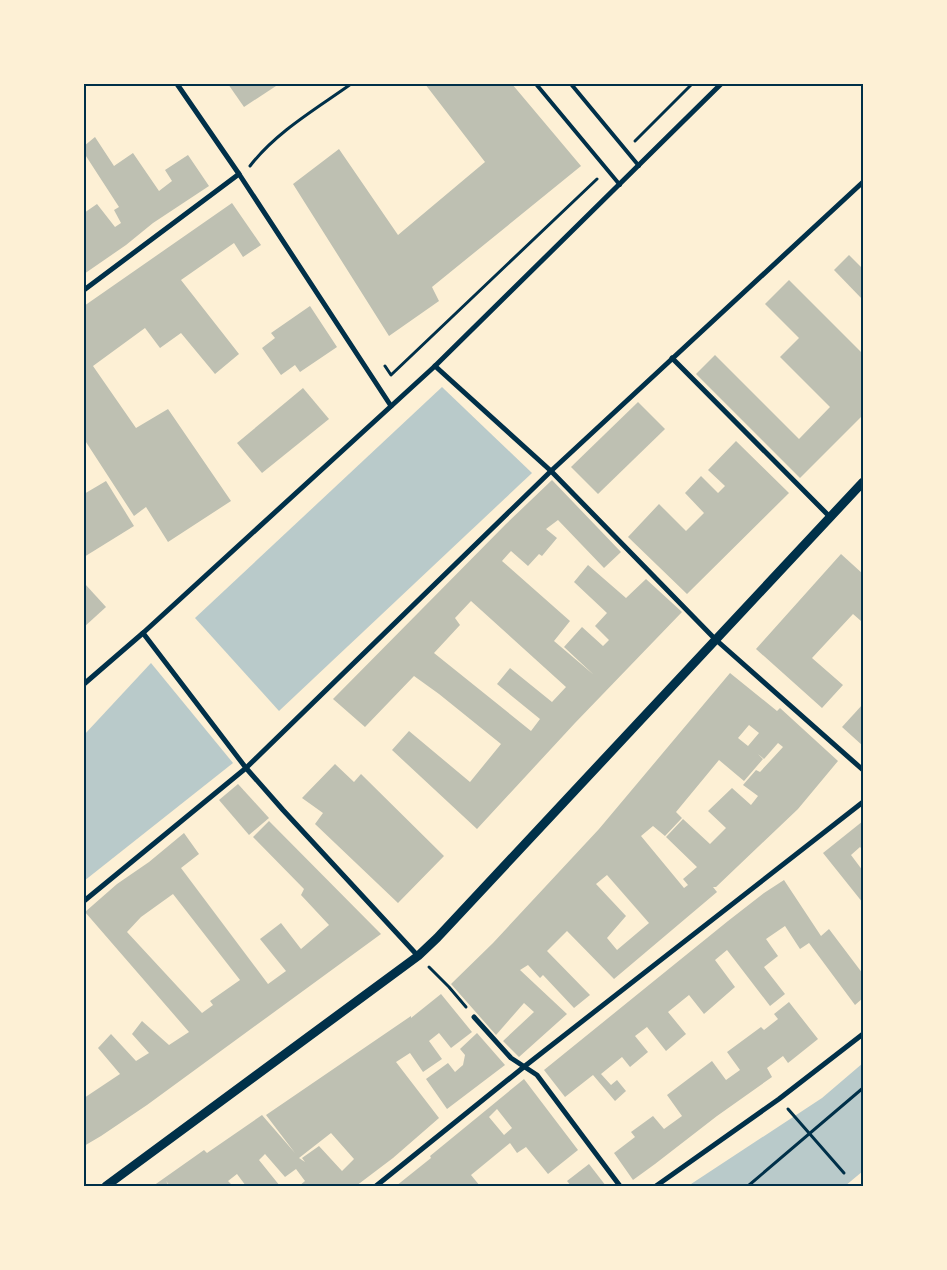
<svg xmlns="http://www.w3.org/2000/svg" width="947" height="1270" viewBox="0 0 947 1270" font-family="'DM Sans',sans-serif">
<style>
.green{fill:#b9caca}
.building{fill:#bec0b2;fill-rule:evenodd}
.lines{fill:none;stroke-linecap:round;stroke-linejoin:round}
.path{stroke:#003049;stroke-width:3}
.service{stroke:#003049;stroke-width:4}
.minor{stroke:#003049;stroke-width:5}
.tertiary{stroke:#003049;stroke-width:9}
.neatline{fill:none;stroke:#003049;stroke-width:2}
</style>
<rect width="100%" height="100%" fill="#fdf0d5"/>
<g class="green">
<polygon points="442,387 532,473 279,711 195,618"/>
<polygon points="151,663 233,763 84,881 84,735"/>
<polygon points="863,1063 863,1171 845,1186 688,1186 822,1098"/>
</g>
<g class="building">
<polygon points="228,84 279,84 244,107"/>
<polygon points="425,84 512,84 581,166 432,287 439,301 389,336 293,184 339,149 398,235 485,162"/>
<polygon points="95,137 114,166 133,153 159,191 172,181 165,170 188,155 209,186 153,223 126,245 84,274 84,213 97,204 115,227 121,223 114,210 119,207 84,153 84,146"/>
<polygon points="232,203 261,245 243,257 234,243 181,280 239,354 215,374 181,333 160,348 145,328 93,366 136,428 168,409 231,501 168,542 146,507 134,516 84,439 84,306"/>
<polygon points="849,255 863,269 863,300 834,270"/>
<polygon points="789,280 862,353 863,352 863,415 800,478 696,374 715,355 799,439 830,407 780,357 799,338 765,304"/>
<polygon points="310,306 337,347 300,372 295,365 281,375 262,348 275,338 271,333"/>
<polygon points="303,388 329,419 262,473 237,443"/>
<polygon points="638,402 665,429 598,494 571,467"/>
<polygon points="736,441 789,493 687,594 628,537 659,504 686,531 704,513 685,493 701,476 718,493 725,486 708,470"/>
<path d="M552 480 621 552 604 568 558 520 546 529 557 538 542 556 539 554 528 566 511 551 502 561 570 621 554 641 594 675 564 647 582 627 603 646 609 640 595 626 607 613 574 582 588 565 626 598 646 579 682 612 575 723 477 829 392 750 409 731 470 782 501 744 439 694 414 676 365 727 333 699 506 524 526 542 506 524ZM471 601 566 687 552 702 510 668 497 684 540 719 531 731 434 653 460 625 455 618Z"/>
<polygon points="106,481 134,526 84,557 84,494"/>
<polygon points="841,554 863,574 863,619 861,621 853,614 812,658 843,685 822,708 756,649"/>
<polygon points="85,584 106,607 84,627 84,586"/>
<path d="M730 673 777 711 780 708 838 761 798 809 716 887H713L717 892 614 979 567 931 547 951 590 995 574 1008 543 975 540 978 528 965 520 970 567 1014 519 1057 503 1041 534 1012 524 1003 496 1035 451 984 493 943 599 829ZM749 725 759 733 748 746 738 738ZM778 743 783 747 760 772 756 770 743 785 758 796 751 805 732 788 708 811 726 828 710 844 683 819 666 837 697 867 683 879 688 885 684 888 641 836 653 826 665 836 682 818 676 812 719 760 744 781 763 759 758 754 764 759ZM607 875 649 923 617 950 607 938 626 916 596 884Z"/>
<polygon points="863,704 863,746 842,727"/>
<polygon points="335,764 354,782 361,774 444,856 398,903 315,824 323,813 302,798"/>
<polygon points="238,784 269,818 249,835 219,800"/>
<path d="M269 821 381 934 147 1105 101 1136 84 1146V1098L120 1074 98 1048 111 1034 136 1061 149 1053 132 1034 142 1021 169 1045 189 1032 85 912 117 884 149 862 184 833 199 854 181 868 268 984 286 971 260 939 281 923 301 949 329 925 301 895 304 889 253 837ZM173 894 240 980 210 1001 213 1005 202 1013 127 932 141 917Z"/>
<polygon points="863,821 863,850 860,847 851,855 863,871 863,903 823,853"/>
<polygon points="784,880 821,936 829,929 863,974 863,998 855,1005 809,943 800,949 785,926 766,939 778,956 764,967 785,994 770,1006 727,950 715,960 735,987 704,1014 689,995 668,1012 686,1034 666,1051 647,1027 635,1036 648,1052 630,1067 622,1057 601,1074 611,1085 617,1080 626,1091 615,1101 593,1075 565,1097 544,1070 728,921 764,893"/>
<path d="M441 994 472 1032 451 1048 439 1033 429 1041 442 1059 423 1072 410 1053 396 1062 439 1118 393 1158 356 1186H299L305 1181 296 1169 285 1177 265 1154 259 1160 280 1186H246L237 1174 228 1181 233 1186H170L166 1181 169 1186H153L204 1150 207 1153 262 1115 295 1153 266 1115 411 1016V1018ZM331 1133 354 1159 342 1171 319 1146 302 1158 305 1162 299 1158Z"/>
<polygon points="789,1002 818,1039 788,1063 783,1056 767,1068 772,1077 717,1116 655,1164 633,1180 614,1153 635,1137 631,1132 653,1116 664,1129 682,1116 667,1095 712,1061 726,1080 740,1070 727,1052 761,1027 764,1030 778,1019 774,1014"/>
<polygon points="477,1033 505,1065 447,1109 426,1079 448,1063 455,1072 463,1065 465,1055 460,1049"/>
<path d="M524 1079 578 1150 548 1174 526 1147 517 1153 510 1143 471 1175 480 1186H396L431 1158 430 1156ZM497 1109 512 1128 504 1135 489 1117Z"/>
<polygon points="589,1164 606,1186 571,1186 567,1181"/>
</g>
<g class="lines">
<g class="path">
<polyline points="635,141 692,84"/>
<path d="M250 166C276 132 316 109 351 84"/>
<polyline points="385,366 391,375 597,179"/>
<polyline points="429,967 449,987 466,1007"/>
<polyline points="788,1109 844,1173"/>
<polyline points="748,1186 863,1088"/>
</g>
<g class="service">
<polyline points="536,84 620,185"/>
<polyline points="571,84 639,166"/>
</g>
<g class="minor">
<polyline points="177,84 239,174 391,406"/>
<polyline points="84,290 239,174"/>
<polyline points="672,358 830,517"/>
<polyline points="435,366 551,471 715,639 863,770"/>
<polyline points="143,633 246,768 283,810 418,956"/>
<polyline points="84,684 143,633 435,366 721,84"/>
<polyline points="84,901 246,768 551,471 863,182"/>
<polyline points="474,1017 511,1058 537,1075 620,1186"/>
<polyline points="376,1186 525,1066 863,802"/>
<polyline points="656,1186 779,1099 863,1034"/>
</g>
<polyline class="tertiary" points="106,1186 418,956 437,938 863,482"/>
</g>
<rect width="947" height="1270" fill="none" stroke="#fdf0d5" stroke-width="170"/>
<rect x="85" y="85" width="777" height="1100" class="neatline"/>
</svg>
